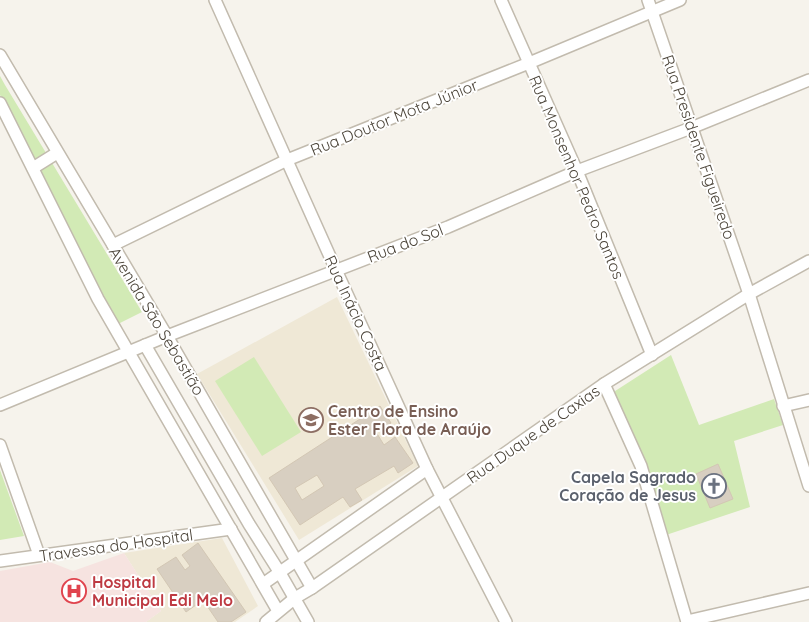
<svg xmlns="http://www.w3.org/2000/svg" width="809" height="622" viewBox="0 0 809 622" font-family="Quicksand,sans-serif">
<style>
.education{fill:#efe8d6}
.medical{fill:#f6e3e0}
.green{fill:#d2eab5}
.building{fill:#d8cfc1;stroke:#d3c7b4;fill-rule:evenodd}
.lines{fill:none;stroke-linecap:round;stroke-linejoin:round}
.minor-casing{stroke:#c2bbae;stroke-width:14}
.minor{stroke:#fff;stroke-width:11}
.labels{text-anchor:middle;stroke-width:4;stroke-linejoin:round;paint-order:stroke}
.street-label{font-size:16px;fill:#4b4439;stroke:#fff}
.education-label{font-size:16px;font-weight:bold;fill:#785e54;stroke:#fff;text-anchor:start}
.worship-label{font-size:16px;font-weight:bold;fill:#5b616d;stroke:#fff;text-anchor:end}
.health-label{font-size:16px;font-weight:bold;fill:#be3a42;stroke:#fff;text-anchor:start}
</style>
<rect width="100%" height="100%" fill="#f6f3ec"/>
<g class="education">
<polygon points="337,297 418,466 299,540 197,374"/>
<polygon points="222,538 258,606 235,622 146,622 161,611 124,553"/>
</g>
<polygon class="medical" points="124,553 161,611 146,622 0,622 0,571 50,562 73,571"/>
<g class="green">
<polygon points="0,76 5,85 142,312 118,324 0,95"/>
<polygon points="671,355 699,425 774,399 783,425 734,441 750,507 666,535 612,393"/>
<polygon points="254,357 301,432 262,456 215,381"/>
<polygon points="0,470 24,536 0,540"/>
</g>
<g class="building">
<path d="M380 406 391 423 376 432 384 445 395 437 413 463 398 473 394 466 355 489 362 500 350 507 343 497 300 525 269 478ZM317 475 324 486 302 500 295 488Z"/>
<polygon points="718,464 733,499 710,508 696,474"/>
<polygon points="198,543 246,612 231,622 218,622 203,600 186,612 157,569 176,557 185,570 190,566 182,555"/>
</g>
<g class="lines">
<defs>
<g id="minor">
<polyline points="215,0 336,270 427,469 506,622"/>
<polyline points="501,0 577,171 652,355"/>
<polyline points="648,0 749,294 809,486"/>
<polyline points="0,55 167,336 312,588"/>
<polyline points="0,103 98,299 278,611"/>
<polyline points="33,168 57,153"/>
<polyline points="113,245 287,160 529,63 680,0"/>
<polyline points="145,345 249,524 280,573 308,622"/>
<polyline points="604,384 641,466 687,622"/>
<polyline points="0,405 167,336 448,227 577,171 691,128 809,80"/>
<polyline points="783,406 809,400"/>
<polyline points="0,445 39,555"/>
<polyline points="0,561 231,529"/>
<polyline points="263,584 427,469"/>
<polyline points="687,621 809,593"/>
<polyline points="266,622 295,598 312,588 604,384 749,294 809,261"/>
</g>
</defs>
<use href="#minor" class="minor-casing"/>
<use href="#minor" class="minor"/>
</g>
<defs>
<symbol id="school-ring" viewBox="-11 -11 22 22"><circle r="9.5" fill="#fff" stroke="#8d6e63" stroke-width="1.5"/><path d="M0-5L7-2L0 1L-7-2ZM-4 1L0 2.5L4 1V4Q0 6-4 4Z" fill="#8d6e63"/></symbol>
<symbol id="church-ring" viewBox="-11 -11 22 22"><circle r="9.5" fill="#fff" stroke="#6b7280" stroke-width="1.5"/><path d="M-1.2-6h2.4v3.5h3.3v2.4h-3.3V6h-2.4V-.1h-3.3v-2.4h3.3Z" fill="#6b7280"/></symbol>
<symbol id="hospital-ring" viewBox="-11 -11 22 22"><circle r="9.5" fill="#fff" stroke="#e0444e" stroke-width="1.5"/><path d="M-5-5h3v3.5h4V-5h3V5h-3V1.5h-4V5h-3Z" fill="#e0444e"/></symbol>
</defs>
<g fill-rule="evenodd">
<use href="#school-ring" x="297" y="406" width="28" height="28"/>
<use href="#church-ring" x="700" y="472" width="28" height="28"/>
<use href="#hospital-ring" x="60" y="577" width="28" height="28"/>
</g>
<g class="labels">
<g class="street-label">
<text transform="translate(394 117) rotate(-22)" y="6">Rua Doutor Mota Júnior</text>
<text transform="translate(699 147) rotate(71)" y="6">Rua Presidente Figueiredo</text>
<text transform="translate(577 177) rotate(67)" y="6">Rua Monsenhor Pedro Santos</text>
<text transform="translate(405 243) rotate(-21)" y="6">Rua do Sol</text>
<text transform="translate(356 313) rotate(65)" y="6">Rua Inácio Costa</text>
<text transform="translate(157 321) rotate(59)" y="6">Avenida São Sebastião</text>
<text transform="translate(533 434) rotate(-35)" y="6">Rua Duque de Caxias</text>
<text transform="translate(116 545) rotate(-8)" y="6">Travessa do Hospital</text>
</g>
<g class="education-label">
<text x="328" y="417">Centro de Ensino<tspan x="328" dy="18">Ester Flora de Araújo</tspan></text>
</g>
<g class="worship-label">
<text x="696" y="483">Capela Sagrado<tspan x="696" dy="18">Coração de Jesus</tspan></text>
</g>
<g class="health-label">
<text x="92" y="588">Hospital<tspan x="92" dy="18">Municipal Edi Melo</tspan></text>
</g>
</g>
</svg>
